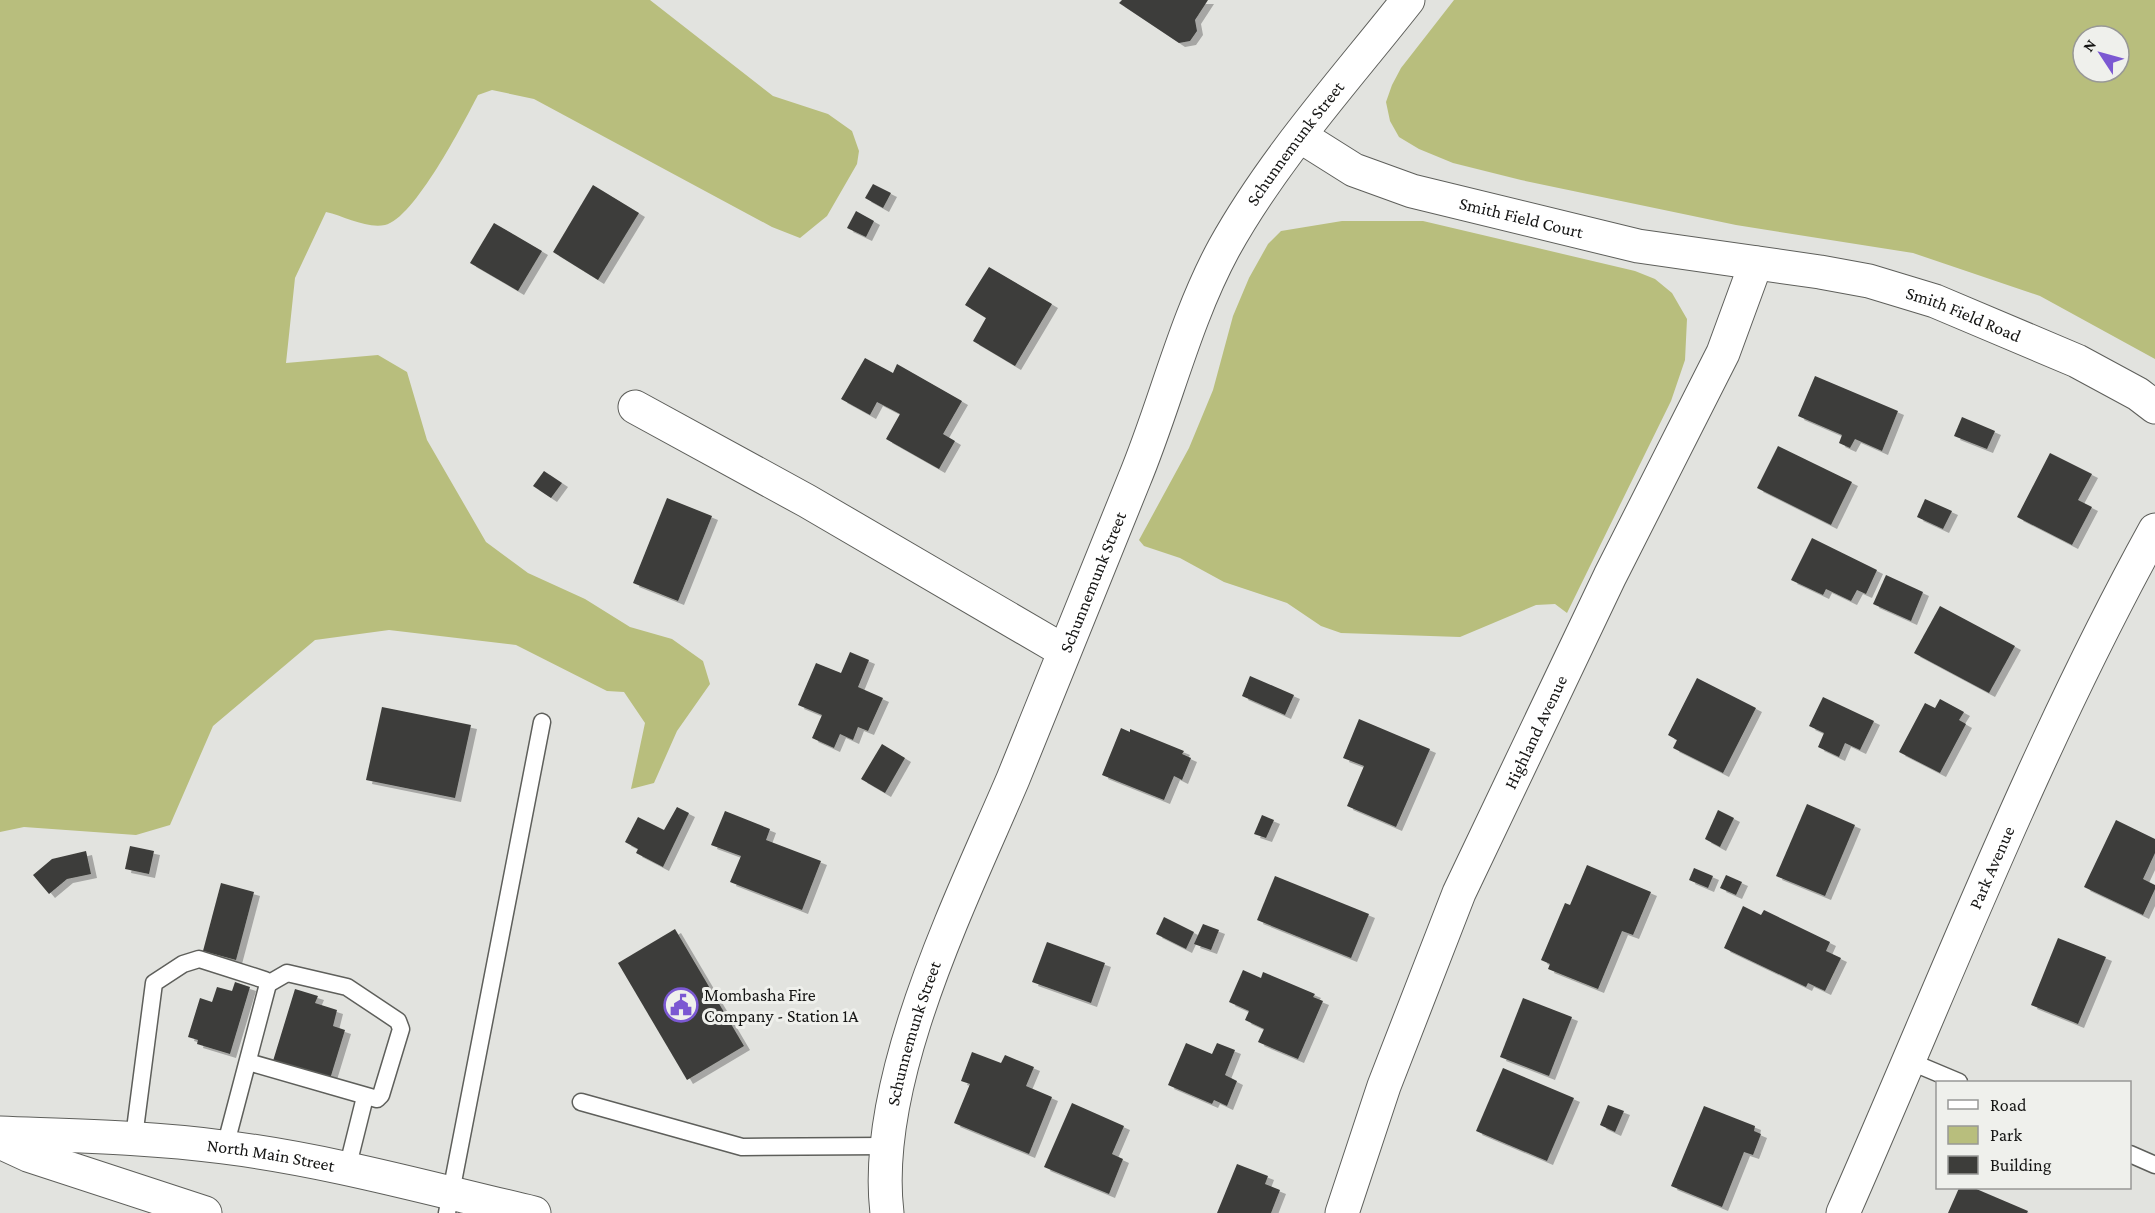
<svg xmlns="http://www.w3.org/2000/svg" width="2155" height="1213" viewBox="0 0 2155 1213" font-family="'Crimson Pro',serif">
<style>
.green{fill:#b8be7d;fill-rule:evenodd}
.building{fill:#3d3d3a;filter:url(#shadow)}
.lines{fill:none;stroke-linecap:round;stroke-linejoin:round}
.service-casing{stroke:#5e5f5b;stroke-width:19}
.minor-casing{stroke:#5e5f5b;stroke-width:35}
.tertiary-casing{stroke:#5e5f5b;stroke-width:35}
.primary-casing{stroke:#5e5f5b;stroke-width:35}
.service{stroke:#fff;stroke-width:16}
.minor{stroke:#fff;stroke-width:33}
.tertiary{stroke:#fff;stroke-width:33}
.primary{stroke:#fff;stroke-width:33}
.labels{text-anchor:middle;stroke-width:6;stroke-linejoin:round;paint-order:stroke}
.street-label{font-size:18px;fill:#151514;stroke:#eff0ec}
.poi-label{font-size:18px;fill:#151514;stroke:#eff0ec;text-anchor:start}
</style>
<defs>
<filter id="shadow"><feDropShadow dx="6" dy="4" stdDeviation="0" flood-color="#0004"/></filter>
</defs>
<rect width="100%" height="100%" fill="#e2e3df"/>
<g class="green">
<path d="M0 0H650L773 96 828 114 852 131 859 151 857 164 827 216 800 238 772 227 534 99 492 90 478 95C464 122 414 219 385 225 367 229 344 216 326 212L295 278 286 363 378 355 407 372 427 440 486 542 528 573 585 599 630 627 672 639 703 661 710 684 677 731 654 783 631 789 645 723 624 692 607 691 516 645 389 630 315 640 213 726 170 825 136 835 24 827 0 832Z"/>
<path d="M1454 0H2155V359L2040 296 1913 253 1736 225 1521 180 1453 163 1419 149 1399 137 1390 121 1386 102 1392 85 1401 68ZM2083 36H2119V72H2083Z"/>
<polygon points="1342,221 1423,221 1635,271 1655,279 1672,293 1687,319 1685,360 1671,401 1567,613 1555,604 1536,605 1460,637 1341,633 1321,626 1287,603 1224,582 1180,558 1144,546 1139,540 1189,448 1213,390 1233,316 1249,278 1268,244 1281,231"/>
</g>
<g class="building">
<polygon points="1122,0 1208,0 1195,20 1197,31 1190,41 1179,43 1119,3"/>
<polygon points="873,184 891,193 883,208 865,198"/>
<polygon points="593,185 639,213 598,280 553,252"/>
<polygon points="856,211 874,221 866,237 847,228"/>
<polygon points="494,223 542,251 518,291 470,263"/>
<polygon points="989,267 1052,304 1015,366 973,341 986,318 965,305"/>
<polygon points="865,358 893,373 897,364 962,401 943,434 955,441 939,469 886,439 900,414 877,402 870,415 841,399"/>
<polygon points="1815,376 1898,411 1882,451 1855,439 1850,448 1839,443 1842,435 1798,416"/>
<polygon points="1962,417 1995,431 1987,449 1954,436"/>
<polygon points="1778,446 1852,482 1831,525 1757,488"/>
<polygon points="2050,453 2092,474 2078,500 2092,507 2072,545 2017,517"/>
<polygon points="544,471 562,483 551,498 533,486"/>
<polygon points="667,498 712,516 678,601 633,583"/>
<polygon points="1925,499 1952,511 1943,529 1917,517"/>
<polygon points="1812,538 1877,570 1866,594 1857,590 1851,601 1826,589 1823,595 1791,580"/>
<polygon points="1886,575 1923,592 1911,621 1873,604"/>
<polygon points="1940,606 2015,646 1989,693 1914,653"/>
<polygon points="850,652 869,660 858,687 883,698 868,731 858,727 853,740 840,734 834,748 812,738 822,715 798,705 816,663 841,673"/>
<polygon points="1250,676 1294,695 1285,715 1242,696"/>
<polygon points="1697,678 1756,708 1723,773 1673,748 1677,740 1668,735"/>
<polygon points="1823,697 1874,721 1860,750 1845,743 1839,757 1818,747 1824,733 1809,726"/>
<polygon points="1940,699 1964,712 1959,720 1966,724 1940,773 1899,752 1925,703 1935,708"/>
<polygon points="382,707 471,725 455,798 366,780"/>
<polygon points="1359,719 1430,749 1396,827 1347,806 1364,766 1343,758"/>
<polygon points="1121,728 1130,732 1130,729 1184,751 1182,754 1191,758 1182,780 1174,776 1164,800 1102,775"/>
<polygon points="882,744 905,758 885,793 861,779"/>
<polygon points="1807,804 1855,825 1825,896 1776,876"/>
<polygon points="677,807 689,813 663,867 636,853 638,849 625,842 638,817 664,830"/>
<polygon points="1718,810 1734,818 1720,847 1705,839"/>
<polygon points="725,811 770,829 766,840 821,861 802,910 730,882 741,856 711,845"/>
<polygon points="1262,815 1274,820 1266,838 1254,834"/>
<polygon points="2116,820 2155,839 2155,853 2143,879 2155,885 2155,889 2143,915 2084,887"/>
<polygon points="130,846 154,851 149,874 125,869"/>
<polygon points="86,851 91,874 67,879 49,894 33,875 52,859"/>
<polygon points="1587,865 1651,892 1633,935 1622,931 1598,989 1548,969 1550,964 1541,960 1565,903 1570,905"/>
<polygon points="1694,868 1713,876 1708,888 1689,880"/>
<polygon points="1726,875 1742,882 1736,895 1720,888"/>
<polygon points="1275,876 1369,914 1351,958 1257,920"/>
<polygon points="221,883 254,892 236,960 203,951"/>
<polygon points="1743,906 1761,915 1764,910 1830,942 1826,951 1841,958 1825,991 1808,983 1806,987 1724,948"/>
<polygon points="1164,917 1194,932 1186,949 1156,934"/>
<polygon points="1203,924 1219,930 1211,950 1194,944"/>
<polygon points="675,929 744,1046 687,1080 618,963"/>
<polygon points="2058,938 2106,957 2078,1024 2031,1005"/>
<polygon points="1047,942 1105,963 1091,1003 1032,982"/>
<polygon points="1243,970 1261,978 1263,972 1315,994 1313,997 1323,1001 1298,1059 1258,1042 1264,1029 1245,1020 1249,1011 1229,1002"/>
<polygon points="235,982 250,987 230,1054 197,1044 198,1040 188,1037 200,998 212,1002 217,987 232,991"/>
<polygon points="295,989 318,996 315,1003 337,1010 333,1026 345,1030 330,1079 273,1061"/>
<polygon points="1523,998 1572,1017 1549,1076 1500,1057"/>
<polygon points="1186,1043 1212,1054 1217,1043 1235,1050 1225,1075 1237,1081 1227,1106 1214,1100 1212,1104 1168,1085"/>
<polygon points="972,1052 1001,1063 1005,1055 1034,1067 1026,1086 1052,1097 1029,1154 954,1123 970,1084 961,1081"/>
<polygon points="1503,1068 1574,1098 1547,1161 1476,1131"/>
<polygon points="1072,1103 1124,1126 1112,1154 1123,1159 1109,1194 1044,1167"/>
<polygon points="1608,1105 1624,1111 1615,1132 1600,1125"/>
<polygon points="1704,1106 1755,1126 1754,1131 1761,1134 1753,1155 1744,1152 1722,1207 1671,1186"/>
<polygon points="1237,1164 1268,1176 1265,1184 1280,1190 1271,1213 1217,1213"/>
<polygon points="1959,1188 1974,1188 2028,1211 2027,1213 1948,1213"/>
</g>
<g class="lines">
<defs>
<g id="service">
<polyline points="1909,1061 1959,1082"/>
<polyline points="248,1062 377,1099 381,1095 401,1029 398,1021 347,987 287,973 268,984"/>
<polyline points="581,1102 742,1147 886,1146"/>
<polyline points="134,1137 154,983 183,964 199,959 265,980 268,984 225,1147"/>
<polyline points="2130,1154 2155,1165"/>
<polyline points="347,1169 365,1097"/>
<polyline points="447,1213 542,722"/>
</g>
<g id="minor">
<path id="s1" d="M1300 136 1354 170 1412 191 1638 246 1820 272 1869 281 1935 301 2077 361 2138 394 2155 407"/>
<polyline points="635,407 807,501 1064,651"/>
<path id="s2" d="M1342 1213 1384 1086 1459 893 1610 576 1723 353 1756 263"/>
<path id="s3" d="M1843 1213C1944 984 2034 749 2155 530"/>
</g>
<g id="tertiary">
<path id="s4" d="M887 1213C871 1080 961 901 1013 779 1054 679 1094 579 1134 480 1166 403 1184 322 1224 248 1274 158 1345 80 1408 0"/>
</g>
<g id="primary">
<path id="s5" d="M0 1133C75 1136 148 1137 223 1147 328 1160 431 1189 534 1213"/>
<polyline points="0,1142 28,1155 205,1213"/>
</g>
</defs>
<use href="#service" class="service-casing"/>
<use href="#minor" class="minor-casing"/>
<use href="#tertiary" class="tertiary-casing"/>
<use href="#primary" class="primary-casing"/>
<use href="#service" class="service"/>
<use href="#minor" class="minor"/>
<use href="#tertiary" class="tertiary"/>
<use href="#primary" class="primary"/>
</g>
<defs>
<symbol id="civic-ring" viewBox="-11 -11 22 22"><circle r="9.5" fill="#eff0ec" stroke="#7b58d2" stroke-width="1.5"/><path d="M-.6-6.5H3V-4.5H.6V-3L4-1V1h2V6H-6V1h2V-1L-.6-3ZM-1.2 2.5V6h2.4V2.5Z" fill="#7b58d2"/></symbol>
</defs>
<g fill-rule="evenodd">
<use href="#civic-ring" x="662" y="986" width="38" height="38"/>
</g>
<g class="labels">
<g class="street-label">
<text dy="6" stroke="none"><textPath href="#s4" startOffset="1155">Schunnemunk Street</textPath></text>
<text dy="6" stroke="none"><textPath href="#s1" startOffset="238">Smith Field Court</textPath></text>
<text dy="6" stroke="none"><textPath href="#s1" startOffset="692">Smith Field Road</textPath></text>
<text dy="6" stroke="none"><textPath href="#s4" startOffset="669">Schunnemunk Street</textPath></text>
<text dy="6" stroke="none"><textPath href="#s2" startOffset="519">Highland Avenue</textPath></text>
<text dy="6" stroke="none"><textPath href="#s3" startOffset="376">Park Avenue</textPath></text>
<text dy="6" stroke="none"><textPath href="#s4" startOffset="183">Schunnemunk Street</textPath></text>
<text dy="6" stroke="none"><textPath href="#s5" startOffset="272">North Main Street</textPath></text>
</g>
<g class="poi-label">
<text x="704" y="1001">Mombasha Fire<tspan x="704" dy="21">Company - Station 1A</tspan></text>
</g>
</g>
<rect x="1936" y="1081" width="195" height="108" fill="#eff0ec" stroke="#989896" stroke-width="1.5"/>
<rect x="1948" y="1100" width="30" height="9" fill="#ffffff" stroke="#989896" stroke-width="1.5"/>
<text x="1990" y="1111" font-size="18" fill="#151514">Road</text>
<rect x="1948" y="1126" width="30" height="18" fill="#b8be7d" stroke="#989896" stroke-width="1.5"/>
<text x="1990" y="1141" font-size="18" fill="#151514">Park</text>
<rect x="1948" y="1156" width="30" height="18" fill="#3d3d3a" stroke="#989896" stroke-width="1.5"/>
<text x="1990" y="1171" font-size="18" fill="#151514">Building</text>
<g transform="translate(2101 54) rotate(306)"><circle r="28" fill="#eff0ec" stroke="#989896" stroke-width="1.5"/>
<path d="M0-4.5L10 22L0 15L-10 22Z" fill="#7b58d2"/>
<text y="-9" font-size="16" font-weight="bold" text-anchor="middle" fill="#151514">N</text>
</g>
</svg>
